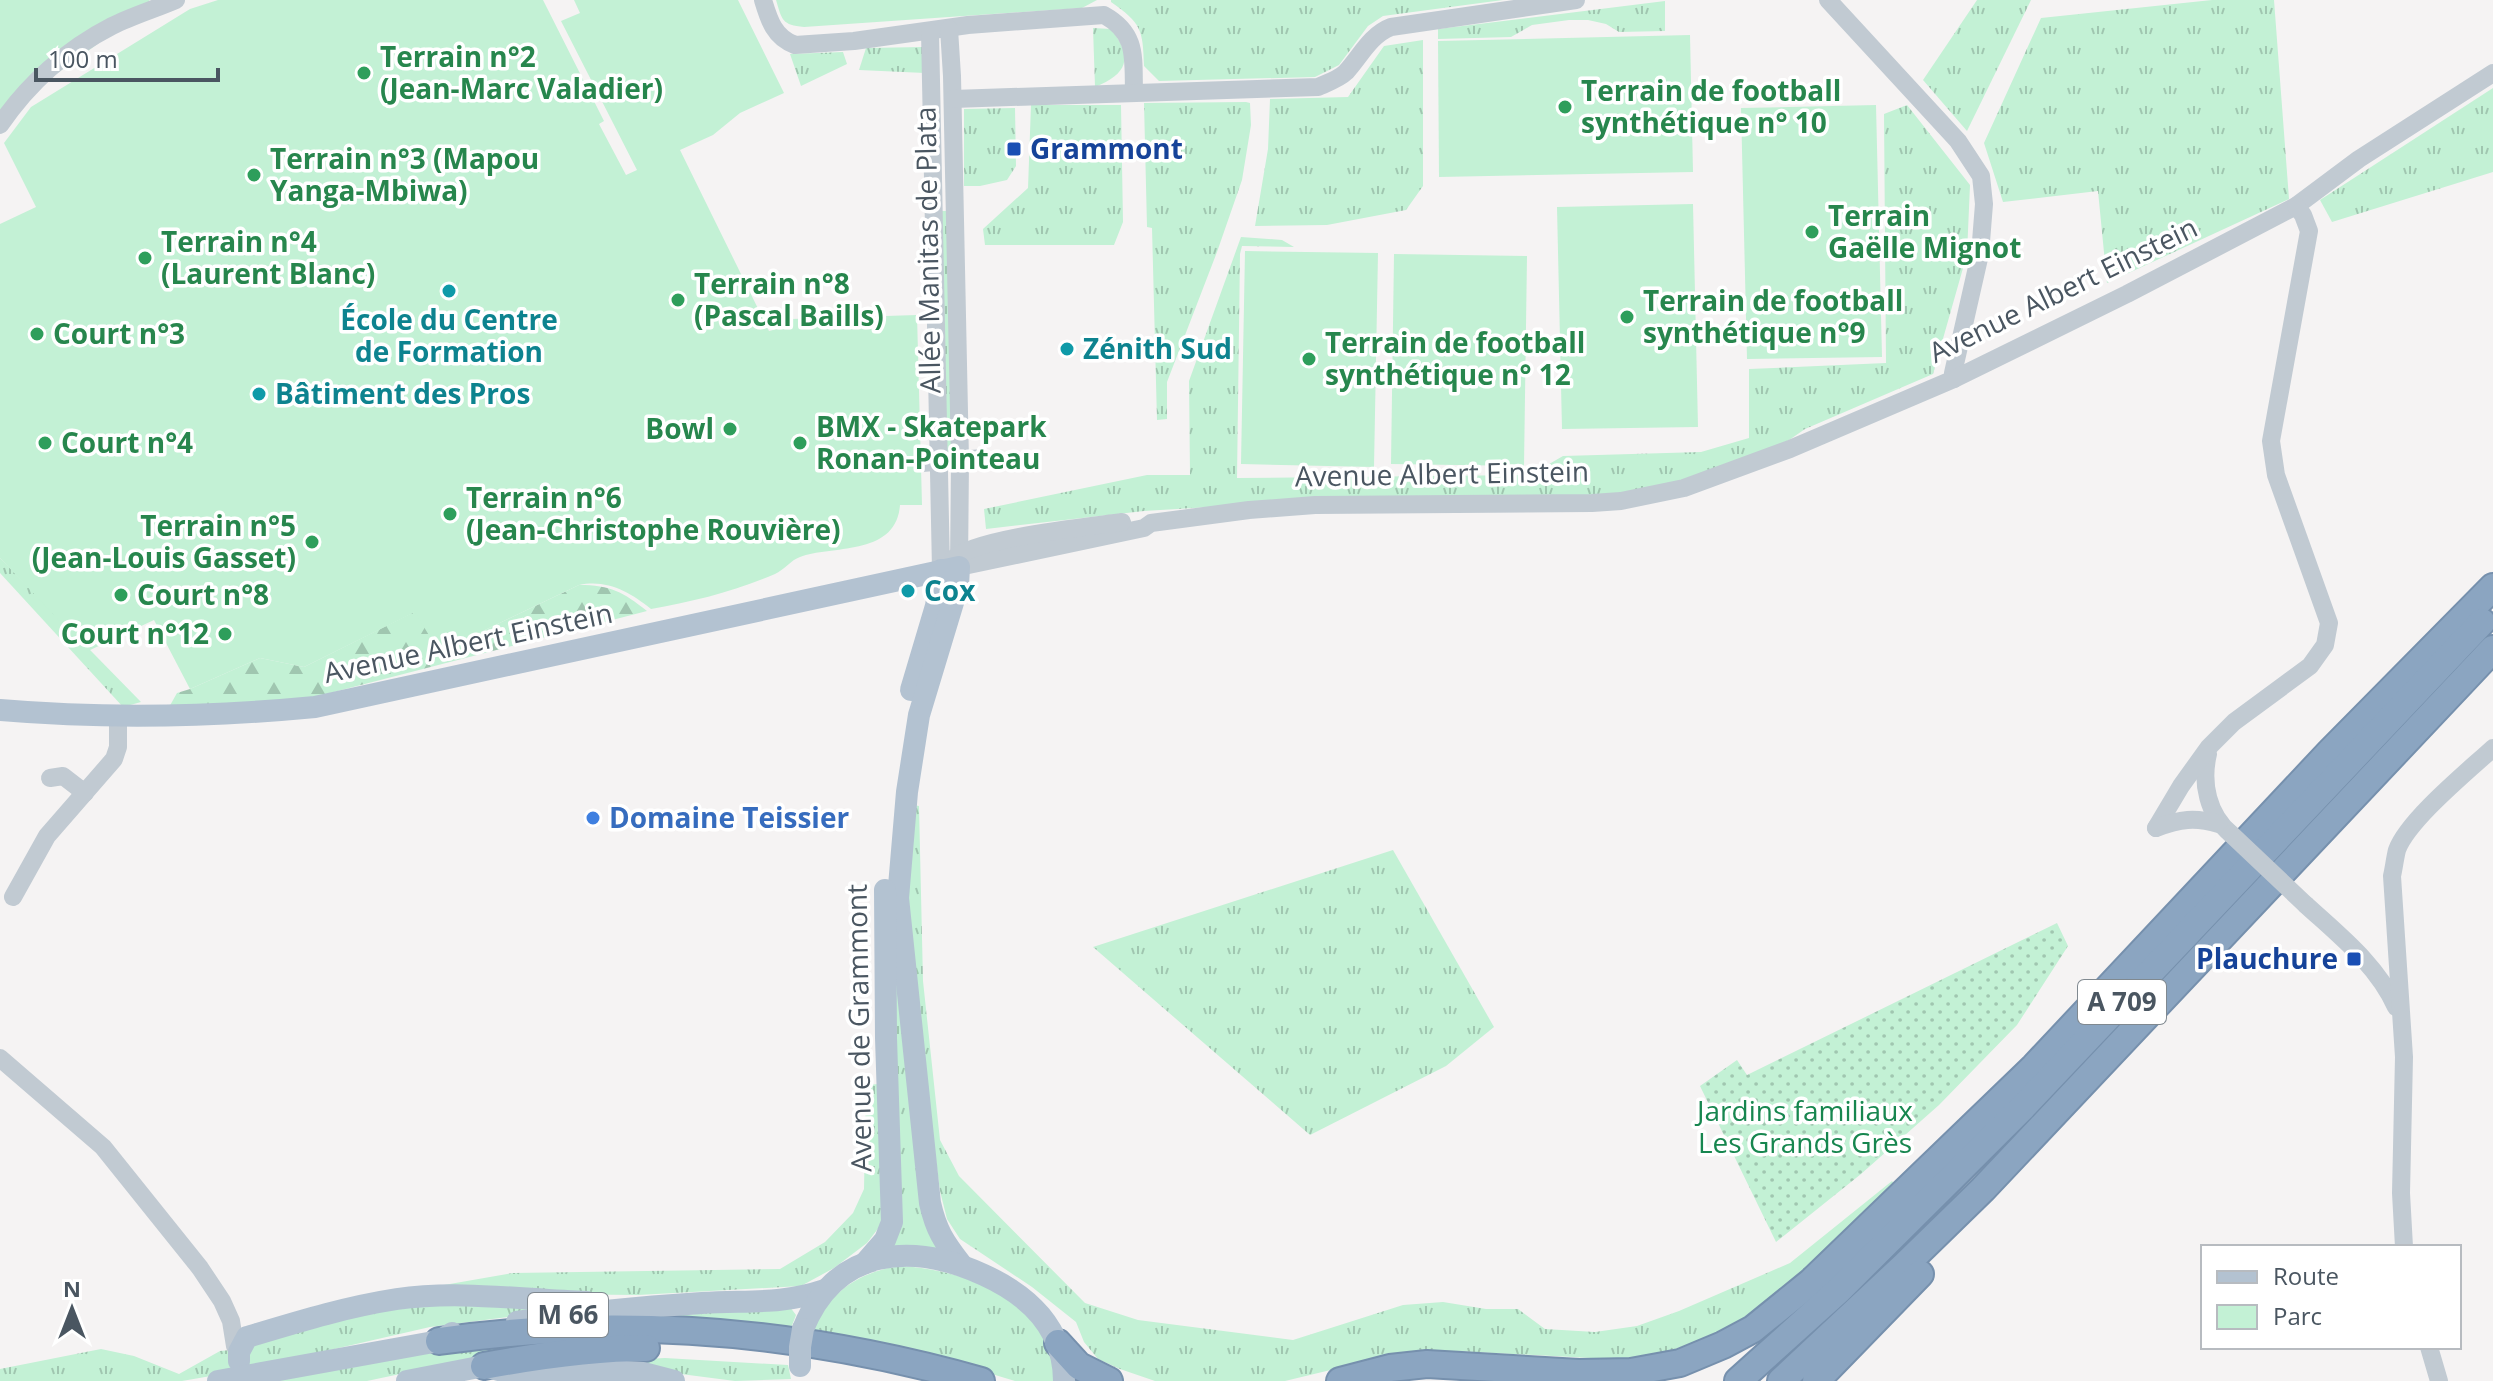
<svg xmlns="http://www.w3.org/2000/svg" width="2493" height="1381" viewBox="0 0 2493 1381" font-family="'Open Sans',sans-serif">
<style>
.grass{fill:url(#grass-tufts)}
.forest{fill:url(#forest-firs)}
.park{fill:#c3f1d5}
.garden{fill:url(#garden-dots)}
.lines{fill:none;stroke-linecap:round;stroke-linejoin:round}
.highway-casing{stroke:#7690ad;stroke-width:30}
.minor{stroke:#c1cad2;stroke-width:18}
.major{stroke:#b3c2d1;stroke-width:22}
.highway{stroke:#8ba5c1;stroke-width:26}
.minor-bridge{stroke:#c1cad2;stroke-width:18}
.major-bridge{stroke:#b3c2d1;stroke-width:22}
.leisure-dot{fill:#2e9e5b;stroke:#fff;stroke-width:3}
.transit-dot{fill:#1a4fb4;stroke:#fff;stroke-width:3}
.culture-dot{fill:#0f9aa8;stroke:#fff;stroke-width:3}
.shop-dot{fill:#3f7fe0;stroke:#fff;stroke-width:3}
.labels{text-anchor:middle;stroke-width:7;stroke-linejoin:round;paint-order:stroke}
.shield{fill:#fff;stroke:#808990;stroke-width:2}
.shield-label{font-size:26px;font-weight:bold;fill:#4a5661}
.leisure-label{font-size:28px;font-weight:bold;fill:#27864d;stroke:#fff;text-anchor:start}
.transit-label{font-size:28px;font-weight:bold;fill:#164399;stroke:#fff;text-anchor:start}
.street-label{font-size:28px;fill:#4a5661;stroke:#fff}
.culture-label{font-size:28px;font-weight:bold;fill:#0d838f;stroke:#fff;text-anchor:start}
.shop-label{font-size:28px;font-weight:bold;fill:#366cbe;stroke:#fff;text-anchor:start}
.park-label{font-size:28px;fill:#17864f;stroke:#fff}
</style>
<defs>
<pattern id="grass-tufts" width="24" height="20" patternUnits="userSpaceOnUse" patternTransform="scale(2)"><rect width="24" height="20" fill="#c3f1d5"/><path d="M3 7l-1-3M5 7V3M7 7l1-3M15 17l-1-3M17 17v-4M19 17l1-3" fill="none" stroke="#a0c6b0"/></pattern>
<pattern id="forest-firs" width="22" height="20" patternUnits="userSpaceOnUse" patternTransform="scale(2)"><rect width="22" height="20" fill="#c3f1d5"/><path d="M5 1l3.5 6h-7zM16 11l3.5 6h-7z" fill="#a0c6b0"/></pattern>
<pattern id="garden-dots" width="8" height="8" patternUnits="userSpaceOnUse" patternTransform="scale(2)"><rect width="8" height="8" fill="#c3f1d5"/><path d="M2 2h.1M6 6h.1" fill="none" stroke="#a0c6b0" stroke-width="1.8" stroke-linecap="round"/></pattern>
</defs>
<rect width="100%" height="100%" fill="#f5f3f3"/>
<g class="grass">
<path d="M1111 0H1503L1383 16 1368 26 1339 65 1315 77 1159 81 1144 66C1143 29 1141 23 1111 2Z"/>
<polygon points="1977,0 2031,0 1967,131 1923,80"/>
<polygon points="2212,0 2274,0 2289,199 2107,283 2098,191 2003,202 1984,143 2041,18"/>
<polygon points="1665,1 1665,31 1619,32 1606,24 1588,20 1569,20 1532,25 1511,37 1438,39 1438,29"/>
<path d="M1093 28 1111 29C1134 58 1127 74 1095 87Z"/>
<polygon points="1423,40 1423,186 1406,210 1327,225 1255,226 1268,149 1270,99 1348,97 1384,46"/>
<polygon points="923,47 925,73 859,70 866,48"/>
<polygon points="843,52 847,64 801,86 790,54"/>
<polygon points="2493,88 2493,172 2332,222 2320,200"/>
<polygon points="1246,102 1250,103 1251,125 1242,180 1217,252 1167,382 1167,419 1157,420 1152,228 1147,227 1144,103"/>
<polygon points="1031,105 1121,105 1123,222 1114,245 985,245 983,229 1028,188"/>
<polygon points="1907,105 1970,185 1967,254 1933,374 1805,429 1782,445 1684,480 1608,496 1210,507 1144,511 986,529 984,509 1147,475 1190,475 1189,381 1241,237 1282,240 1294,247 1242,246 1240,254 1237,478 1530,475 1563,456 1701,452 1749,438 1749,369 1886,363 1884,114"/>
<polygon points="1015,108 1016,166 1007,180 980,186 964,186 964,109"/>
<polygon points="939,211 949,211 954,457 942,457"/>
<polygon points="0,558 141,702 123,707 0,573"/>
<polygon points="913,805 919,806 923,981 940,1140 959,1176 1085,1303 1138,1320 1293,1340 1403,1305 1443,1302 1486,1309 1518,1309 1545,1329 1595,1332 1637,1326 1679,1311 1790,1263 1892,1181 1897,1188 1799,1281 1742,1321 1710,1337 1669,1351 1629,1360 1456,1351 1397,1354 1285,1381 1155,1381 1120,1369 1098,1359 1084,1342 1076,1322 1032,1287 960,1239 947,1219 940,1191 925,1076 910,922 907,868"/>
<polygon points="1393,850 1494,1027 1446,1066 1310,1135 1093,947"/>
<polygon points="889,898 942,1251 889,1246"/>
<polygon points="879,1084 883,1208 880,1226 867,1243 834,1268 801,1286 638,1295 532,1294 444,1285 513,1273 780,1269 825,1242 853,1213 864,1189 866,1085"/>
<path d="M901 1266C951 1269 1021 1289 1045 1339 1051 1351 1053 1368 1056 1381H1015L952 1362 813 1333C826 1293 860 1271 901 1266Z"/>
<polygon points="413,1302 572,1309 430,1327 234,1372 182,1381 0,1381 0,1369 101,1349 134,1356 179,1374 220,1351 230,1350 253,1340"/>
<polygon points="790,1307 796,1315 791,1328 723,1321 630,1319"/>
<polygon points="565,1339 367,1381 256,1381 460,1346"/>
<polygon points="665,1358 788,1365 791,1379 735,1381 588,1362"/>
</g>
<path class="forest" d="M579 585C611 585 623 592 647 611L295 702 168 709 177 693 190 689 260 658 304 667 416 611 439 652Z"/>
<g class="park">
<polygon points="0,0 149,0 151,5 0,115"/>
<path d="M218 0H543L604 121 599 124 626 175 637 170 561 21 580 13 574 0H738L784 93 740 113 713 135 680 150 769 331 777 329 791 319 917 315 922 505H900C896 557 831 545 800 557 791 560 784 570 775 574 733 592 695 601 651 609 630 592 607 579 579 585L439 652 415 612 304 667 260 658 190 689 154 620 88 651 0 558V224L36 207 4 143 31 107 190 9Z"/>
<path d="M776 0H1097L1082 8 804 27C782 25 782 20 776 0Z"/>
<polygon points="1690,35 1693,172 1439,177 1438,41"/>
<polygon points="1876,105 1882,357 1747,359 1741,108"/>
<polygon points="1693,204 1698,427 1562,429 1557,207"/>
<polygon points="1245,251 1378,253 1374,467 1241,464"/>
<polygon points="1394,254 1527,256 1524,466 1391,464"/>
</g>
<polygon class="garden" points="2057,923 2068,946 2017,1025 1939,1105 1861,1174 1776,1242 1700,1086 1737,1060 1747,1075"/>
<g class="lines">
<defs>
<g id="highway">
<path d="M439 1341C621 1315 804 1331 981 1381"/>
<polyline points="1058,1343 1079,1366 1109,1381"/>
<path d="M484 1366C538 1356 592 1348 646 1348"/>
<polyline points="1340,1381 1390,1368 1427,1364 1579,1373 1631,1372 1680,1363 1723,1345 1753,1329 1811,1282 2034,1067 2330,752 2493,587"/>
<polyline points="1738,1381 1839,1290 2022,1108 2482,622"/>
<polyline points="1781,1381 1905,1265 1983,1189 2493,649"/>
<polyline points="1816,1381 1920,1274"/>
</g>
</defs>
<use href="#highway" class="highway-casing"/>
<g class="minor">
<path d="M763 0C769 20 774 37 795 45L854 41 968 25 1104 15C1138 34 1133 58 1134 93"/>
<polyline points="1828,0 1958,141 1981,176 1984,204 1980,254 1953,373 1954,379"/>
<polyline points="949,29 952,76 960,460 959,567 1144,528 1151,523 1249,510 1315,505 1592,503 1621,501 1684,488 1790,449 1954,379 2127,294 2296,206 2359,159 2493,73"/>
<polyline points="930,32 941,570"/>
<path d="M953 99 1318 87C1327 83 1339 79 1346 72 1360 57 1370 35 1391 27L1576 0"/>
<path d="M0 125C28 84 67 49 112 26 132 16 155 9 176 0"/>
<polyline points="922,463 983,458"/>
<path d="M953 559C976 538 1086 527 1122 522"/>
<path d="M2208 754C2201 783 2208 815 2231 834"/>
<polyline points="50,778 63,776 85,793"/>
<polyline points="2156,828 2181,786 2209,747 2234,722 2310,666 2325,645 2329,623 2276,475 2271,441 2309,231 2303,215 2296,206"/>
<path d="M2156 828C2180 819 2195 817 2219 824"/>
<polyline points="13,897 47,836 114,759 118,747 118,717"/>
<path d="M2306 905C2340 936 2377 965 2396 1007"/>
<polyline points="0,1058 103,1147 200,1268 222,1301 231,1321 235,1346 239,1352"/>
<path d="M2404 1247 2401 1193 2404 1057 2392 876C2394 867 2395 858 2397 850 2408 820 2468 771 2493 748"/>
<polyline points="2429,1347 2439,1381"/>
</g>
<g class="major">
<polyline points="911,690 936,606 941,570"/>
<path d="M0 710C105 719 210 717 315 707L959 567 958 586 919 715 907 792 898 898 930 1203C936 1230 944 1242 961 1264"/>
<polyline points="865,1263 885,1240 892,1222 886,1038 885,890"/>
<path d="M517 1322C578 1313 640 1307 702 1303 748 1300 780 1305 825 1290"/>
<path d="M803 1329C836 1247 912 1242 984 1275 1028 1295 1064 1328 1064 1381"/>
<path d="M239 1361V1352L247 1337C297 1322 345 1307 397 1299 459 1290 524 1300 587 1302"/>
<polyline points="218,1381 439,1341 452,1333"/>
<polyline points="407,1381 484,1366 506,1372 592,1370 643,1373 674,1381"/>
</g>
<use href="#highway" class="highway"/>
<polyline class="minor-bridge" points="2231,834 2306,905"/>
<polyline class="major-bridge" points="800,1366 800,1347 803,1329"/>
</g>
<g class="leisure-dot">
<circle cx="364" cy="73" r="8"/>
<circle cx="1565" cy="107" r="8"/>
<circle cx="254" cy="175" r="8"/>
<circle cx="1812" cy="232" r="8"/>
<circle cx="145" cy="258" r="8"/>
<circle cx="678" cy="300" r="8"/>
<circle cx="1627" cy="317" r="8"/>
<circle cx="37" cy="334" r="8"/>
<circle cx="1309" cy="359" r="8"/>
<circle cx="730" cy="429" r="8"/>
<circle cx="45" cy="443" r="8"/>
<circle cx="800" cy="443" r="8"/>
<circle cx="450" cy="514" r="8"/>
<circle cx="312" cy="542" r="8"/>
<circle cx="121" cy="595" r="8"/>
<circle cx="225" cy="634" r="8"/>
</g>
<g class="transit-dot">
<rect x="1006" y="141" width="16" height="16" rx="4"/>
<rect x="2346" y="951" width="16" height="16" rx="4"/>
</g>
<g class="culture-dot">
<circle cx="449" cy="291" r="8"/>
<circle cx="1067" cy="349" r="8"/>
<circle cx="259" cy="394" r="8"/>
<circle cx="908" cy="591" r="8"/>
</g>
<circle class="shop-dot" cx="593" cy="818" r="8"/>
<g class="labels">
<g class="shield">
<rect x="2078" y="980" width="88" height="44" rx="6"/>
<rect x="528" y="1293" width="80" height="44" rx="6"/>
</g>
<g class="shield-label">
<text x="2122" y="1011">A 709</text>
<text x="568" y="1324">M 66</text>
</g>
<g class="leisure-label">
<text x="380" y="67">Terrain n°2<tspan x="380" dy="32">(Jean-Marc Valadier)</tspan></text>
<text x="1581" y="101">Terrain de football<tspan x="1581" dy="32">synthétique n° 10</tspan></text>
<text x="270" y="169">Terrain n°3 (Mapou<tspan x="270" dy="32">Yanga-Mbiwa)</tspan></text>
<text x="1828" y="226">Terrain<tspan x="1828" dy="32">Gaëlle Mignot</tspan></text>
<text x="161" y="252">Terrain n°4<tspan x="161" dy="32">(Laurent Blanc)</tspan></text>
<text x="694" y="294">Terrain n°8<tspan x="694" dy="32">(Pascal Baills)</tspan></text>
<text x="1643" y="311">Terrain de football<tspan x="1643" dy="32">synthétique n°9</tspan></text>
<text x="53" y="344">Court n°3</text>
<text x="1325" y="353">Terrain de football<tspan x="1325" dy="32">synthétique n° 12</tspan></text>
<text x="816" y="437">BMX - Skatepark<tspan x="816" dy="32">Ronan-Pointeau</tspan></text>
<text x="714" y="439" text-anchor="end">Bowl</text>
<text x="61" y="453">Court n°4</text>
<text x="466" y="508">Terrain n°6<tspan x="466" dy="32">(Jean-Christophe Rouvière)</tspan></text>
<text x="296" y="536" text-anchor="end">Terrain n°5<tspan x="296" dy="32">(Jean-Louis Gasset)</tspan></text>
<text x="137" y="605">Court n°8</text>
<text x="209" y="644" text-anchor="end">Court n°12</text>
</g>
<g class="transit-label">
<text x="1030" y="159">Grammont</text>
<text x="2338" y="969" text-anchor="end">Plauchure</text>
</g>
<g class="street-label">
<text transform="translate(928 250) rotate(-91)" y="10">Allée Manitas de Plata</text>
<text transform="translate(2063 290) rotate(-26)" y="10">Avenue Albert Einstein</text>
<text transform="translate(1442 474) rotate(-1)" y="10">Avenue Albert Einstein</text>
<text transform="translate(468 643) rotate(-12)" y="10">Avenue Albert Einstein</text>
<text transform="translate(859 1028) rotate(-91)" y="10">Avenue de Grammont</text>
</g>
<g class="culture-label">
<text x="449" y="330" text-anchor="middle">École du Centre<tspan x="449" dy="32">de Formation</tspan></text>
<text x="1083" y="359">Zénith Sud</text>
<text x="275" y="404">Bâtiment des Pros</text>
<text x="924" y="601">Cox</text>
</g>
<g class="shop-label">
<text x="609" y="828">Domaine Teissier</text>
</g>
<g class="park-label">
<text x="1805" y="1121">Jardins familiaux<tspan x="1805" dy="32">Les Grands Grès</tspan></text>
</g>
</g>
<rect x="2201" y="1245" width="260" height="104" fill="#ffffff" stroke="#b7bbc0" stroke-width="2"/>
<rect x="2217" y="1271" width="40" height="12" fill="#b3c2d1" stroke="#b7bbc0" stroke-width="2"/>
<text x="2273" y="1285" font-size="24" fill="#4a5661">Route</text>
<rect x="2217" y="1305" width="40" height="24" fill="#c3f1d5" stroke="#b7bbc0" stroke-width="2"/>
<text x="2273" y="1325" font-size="24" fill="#4a5661">Parc</text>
<g transform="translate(72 1309)" stroke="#ffffff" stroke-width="6" paint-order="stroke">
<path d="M0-6L14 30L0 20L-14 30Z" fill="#4a5661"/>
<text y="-12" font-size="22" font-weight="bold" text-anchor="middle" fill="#4a5661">N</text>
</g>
<path d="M36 68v12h182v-12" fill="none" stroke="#4a5661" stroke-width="4"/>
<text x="48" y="68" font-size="24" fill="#4a5661" stroke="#ffffff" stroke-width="6" paint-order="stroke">100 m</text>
</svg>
